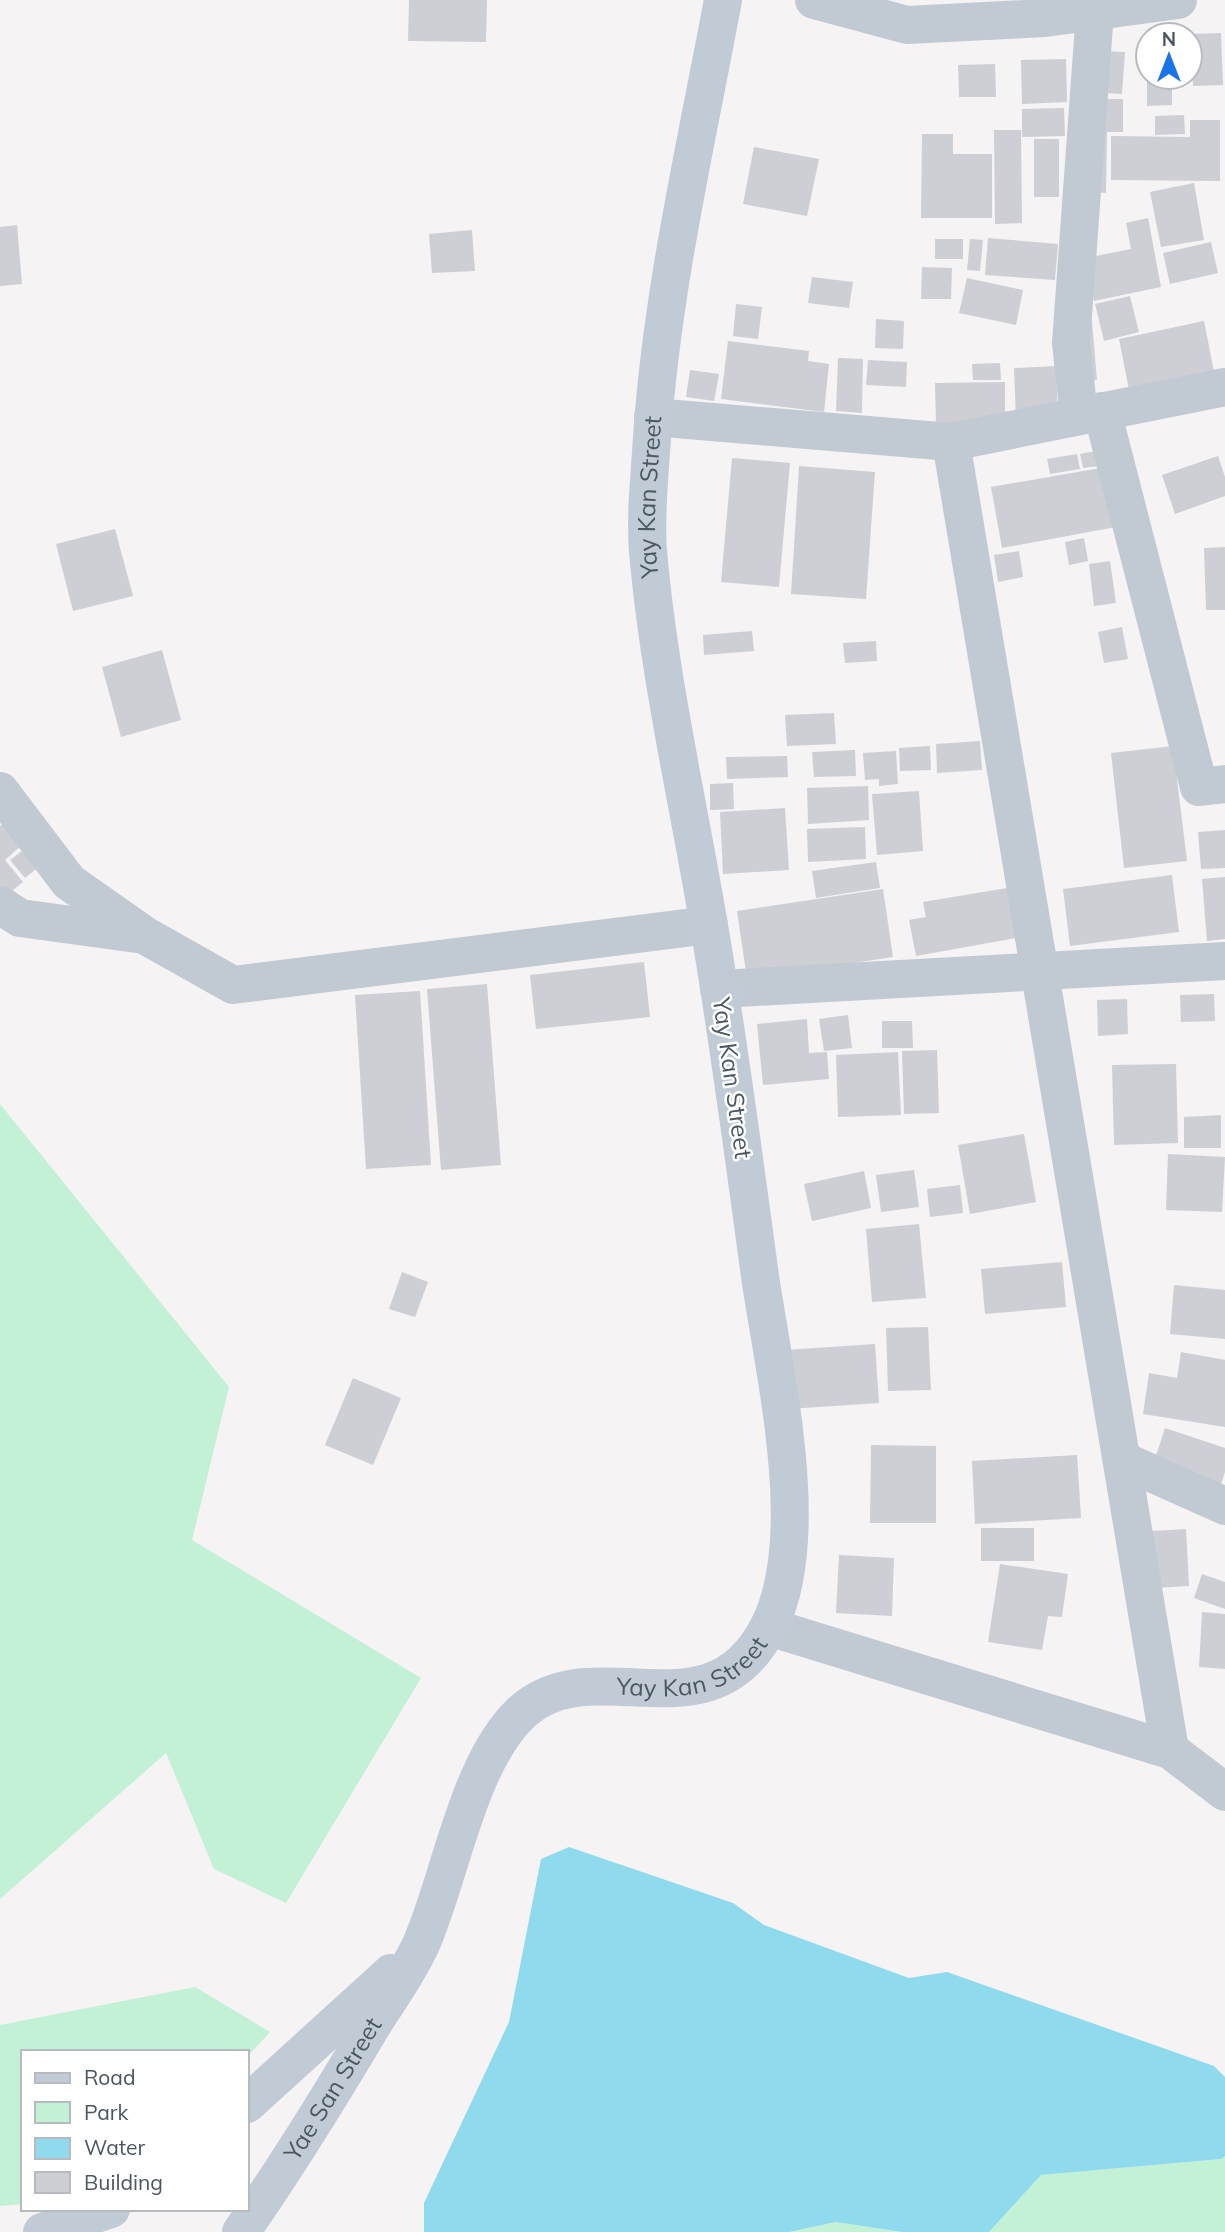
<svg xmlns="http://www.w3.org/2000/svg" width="1225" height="2232" viewBox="0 0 1225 2232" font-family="Mulish,sans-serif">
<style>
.green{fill:#c3f1d5}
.water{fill:#90daee}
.building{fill:#cdcfd5}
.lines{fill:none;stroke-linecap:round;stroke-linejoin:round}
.minor{stroke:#c1cad2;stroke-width:38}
.secondary{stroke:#c1cbd6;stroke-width:38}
.labels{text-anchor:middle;stroke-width:5;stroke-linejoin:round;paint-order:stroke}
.street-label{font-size:24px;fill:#4a5661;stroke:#fff}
</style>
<rect width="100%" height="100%" fill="#f5f3f3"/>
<g class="green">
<polygon points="0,1104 229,1387 192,1540 421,1678 286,1903 214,1869 166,1753 0,1899"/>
<polygon points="195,1987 270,2032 247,2057 247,2052 23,2052 23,2204 0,2206 0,2025"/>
<polygon points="1225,2156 1225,2232 989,2232 1041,2175 1220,2159"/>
<polygon points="836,2222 902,2232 789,2232"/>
</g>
<polygon class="water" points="569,1847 733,1903 764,1925 909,1978 947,1972 1214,2066 1225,2077 1225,2156 1221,2159 1041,2175 989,2232 902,2232 836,2222 789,2232 424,2232 424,2203 509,2022 541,1859"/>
<g class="building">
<polygon points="409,0 487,0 486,42 408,41"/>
<polygon points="1221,33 1223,85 1193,86 1191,34"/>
<polygon points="1104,51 1125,52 1122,94 1102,93"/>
<polygon points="1066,59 1067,102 1022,104 1021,60"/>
<polygon points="995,64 996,97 959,97 958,65"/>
<polygon points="1147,77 1172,77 1172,105 1147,106"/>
<polygon points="1095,99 1123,99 1123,132 1107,132 1106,193 1094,192"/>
<polygon points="1064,108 1065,136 1022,137 1022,109"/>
<polygon points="1184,115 1185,134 1155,135 1155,116"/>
<polygon points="1190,120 1220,120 1220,181 1111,180 1111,136 1190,137"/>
<polygon points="994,130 1021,130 1022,223 995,224"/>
<polygon points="922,134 953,134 953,154 992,154 992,218 921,218"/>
<rect x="1034" y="139" width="25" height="58"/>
<polygon points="754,147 819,159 807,216 743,204"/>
<polygon points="1194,183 1204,240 1161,247 1150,192"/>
<polygon points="1148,218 1161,287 1094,301 1085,258 1131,249 1126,223"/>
<polygon points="17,225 22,284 0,286 0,227"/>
<polygon points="472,230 475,271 432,273 429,234"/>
<polygon points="988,238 1058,244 1055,280 985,275"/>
<rect x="935" y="239" width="28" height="20"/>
<polygon points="970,239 983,240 980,271 967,270"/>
<polygon points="1211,242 1218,273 1170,284 1163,253"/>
<polygon points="922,267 952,268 951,299 921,299"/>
<polygon points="812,277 853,282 849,308 808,303"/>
<polygon points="967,278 1023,290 1016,325 959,313"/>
<polygon points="1130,296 1139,332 1104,341 1095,304"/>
<polygon points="736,304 762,307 758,339 733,336"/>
<polygon points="1091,309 1097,380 1085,381"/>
<polygon points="876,319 904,321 903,349 875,348"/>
<polygon points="1204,321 1215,377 1130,395 1119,339"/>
<polygon points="728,341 809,351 808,361 829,364 824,412 721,399"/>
<polygon points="838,358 863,359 862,413 836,411"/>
<polygon points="868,360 907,362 906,387 866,385"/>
<polygon points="1000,363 1001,380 973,380 972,364"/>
<polygon points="1056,366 1058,418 1016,420 1014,368"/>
<polygon points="690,370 719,374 714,401 686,397"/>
<polygon points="1005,382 1005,424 936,425 935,383"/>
<polygon points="1096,451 1099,466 1083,468 1080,454"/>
<polygon points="1077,454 1080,469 1050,474 1047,459"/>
<polygon points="1218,456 1225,477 1225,496 1175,514 1162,475"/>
<polygon points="732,458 790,463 779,587 721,582"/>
<polygon points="799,466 875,472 866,599 791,594"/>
<polygon points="1106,467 1116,527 1002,548 991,487"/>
<polygon points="115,529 133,596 73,611 56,544"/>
<polygon points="1084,538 1088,561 1069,565 1065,542"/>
<polygon points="1225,547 1225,610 1206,610 1204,548"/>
<polygon points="1019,551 1023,577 998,582 994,555"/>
<polygon points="1110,561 1116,603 1094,606 1089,564"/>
<polygon points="1122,627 1128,659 1104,663 1098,632"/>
<polygon points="752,631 754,651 704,655 703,635"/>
<polygon points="876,641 877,661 845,663 843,643"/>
<polygon points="162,650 181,720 121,737 102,667"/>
<polygon points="834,713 836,744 787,746 785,715"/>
<polygon points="980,741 982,770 937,773 936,744"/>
<polygon points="930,746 931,770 900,771 899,748"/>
<polygon points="1173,746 1187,861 1124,868 1111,753"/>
<polygon points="855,750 856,776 814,777 812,752"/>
<polygon points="896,751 898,784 879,786 879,779 865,780 863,753"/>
<polygon points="787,756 788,777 727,779 726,757"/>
<polygon points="733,783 734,809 710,810 710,784"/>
<polygon points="868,786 869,820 808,824 807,788"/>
<polygon points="919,791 923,851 877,855 872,794"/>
<polygon points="785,808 789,870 723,874 720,812"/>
<polygon points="5,822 23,844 5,860 23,882 3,898 0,895 0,826"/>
<polygon points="865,827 866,859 808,862 807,829"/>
<polygon points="1225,830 1225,868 1201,869 1198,832"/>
<polygon points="31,844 45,862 25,878 10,860"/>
<polygon points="876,862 880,888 816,898 812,871"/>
<polygon points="1172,875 1179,932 1070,946 1063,889"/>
<polygon points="1225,877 1225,939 1207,941 1202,879"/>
<polygon points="1007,888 1016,938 916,956 909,920 926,917 923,902"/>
<polygon points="883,889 893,957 747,979 737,911"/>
<polygon points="644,962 650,1017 536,1029 530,975"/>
<polygon points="487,984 501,1165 441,1170 427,989"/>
<polygon points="420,991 431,1165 366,1169 355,995"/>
<polygon points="1214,994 1215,1021 1181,1022 1180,995"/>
<polygon points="1127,999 1128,1034 1098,1036 1097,1000"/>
<polygon points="848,1015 852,1048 824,1051 819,1019"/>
<polygon points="807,1019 809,1053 827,1052 829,1079 763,1085 757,1024"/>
<polygon points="882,1021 912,1021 913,1048 882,1048"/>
<polygon points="937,1050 939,1113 904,1114 902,1051"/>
<polygon points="898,1052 901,1115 838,1117 836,1055"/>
<polygon points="1176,1064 1178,1143 1114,1145 1112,1065"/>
<polygon points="1221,1115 1221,1148 1184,1148 1184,1117"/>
<polygon points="1024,1134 1036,1202 970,1214 958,1145"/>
<polygon points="1168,1154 1225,1157 1222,1212 1166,1210"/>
<polygon points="914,1170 919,1207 881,1212 876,1175"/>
<polygon points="864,1171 871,1208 812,1221 804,1184"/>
<polygon points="960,1185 963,1213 930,1217 927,1189"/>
<polygon points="919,1224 926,1298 872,1302 866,1229"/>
<polygon points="1062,1262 1066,1307 985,1314 981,1269"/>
<polygon points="402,1272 428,1282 415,1317 389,1309"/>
<polygon points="1174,1285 1225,1290 1225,1339 1170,1334"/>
<polygon points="928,1327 931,1390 888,1391 886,1328"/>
<polygon points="875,1344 879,1403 788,1409 785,1350"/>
<polygon points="1181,1352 1225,1360 1225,1427 1143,1414 1149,1373 1177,1378"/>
<polygon points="353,1378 401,1398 373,1465 325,1445"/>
<polygon points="1165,1428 1225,1448 1225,1472 1218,1493 1151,1471"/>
<polygon points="871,1445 936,1446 936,1523 870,1523"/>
<polygon points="1077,1455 1081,1518 975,1524 972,1461"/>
<rect x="981" y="1528" width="53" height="33"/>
<polygon points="1186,1529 1189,1586 1155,1588 1152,1531"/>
<polygon points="839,1555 894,1558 892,1616 836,1613"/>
<polygon points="1000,1564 1068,1574 1062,1617 1048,1616 1042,1650 988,1642"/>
<polygon points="1202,1574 1225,1582 1225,1609 1194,1598"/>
<polygon points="1202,1612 1225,1614 1225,1669 1199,1667"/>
</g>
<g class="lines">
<g class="minor">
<polyline points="814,0 907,25 1045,18 1178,0"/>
<polyline points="1102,411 1199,787 1225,784"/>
<polyline points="1079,416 1071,343 1095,11"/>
<polyline points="653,417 951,442 1225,387"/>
<polyline points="951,442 1170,1750"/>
<polyline points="0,791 69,882 146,936 233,985 709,925"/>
<polyline points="0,905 20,918 137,934"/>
<polyline points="719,989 1225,961"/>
<polyline points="1122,1460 1225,1506"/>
<polyline points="769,1627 1170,1750 1225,1792"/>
</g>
<g class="secondary">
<polyline points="247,2104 391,1973"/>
<polyline points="42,2232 111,2209"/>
<path id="s1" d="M241 2232C287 2166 329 2098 370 2029 387 2001 409 1972 422 1942 451 1875 468 1762 522 1712 594 1646 711 1743 769 1626 814 1537 774 1373 760 1276 744 1159 729 1042 709 926 688 801 659 677 648 551 645 514 650 474 652 437 662 290 696 145 723 0"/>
</g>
</g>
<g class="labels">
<g class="street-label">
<text dy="8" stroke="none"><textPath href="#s1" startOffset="2016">Yay Kan Street</textPath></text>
<text transform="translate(732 1078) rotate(82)" y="8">Yay Kan Street</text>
<text dy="8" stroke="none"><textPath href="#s1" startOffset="777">Yay Kan Street</textPath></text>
<text dy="8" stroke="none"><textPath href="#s1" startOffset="170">Yae San Street</textPath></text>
</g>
</g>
<rect x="21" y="2050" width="228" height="161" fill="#ffffff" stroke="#b7bbc0" stroke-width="2"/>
<rect x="35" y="2073" width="35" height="10" fill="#c1cbd6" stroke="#b7bbc0" stroke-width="2"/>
<text x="84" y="2085" font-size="21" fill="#4a5661">Road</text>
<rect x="35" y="2102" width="35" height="21" fill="#c3f1d5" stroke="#b7bbc0" stroke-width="2"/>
<text x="84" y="2120" font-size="21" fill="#4a5661">Park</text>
<rect x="35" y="2138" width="35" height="21" fill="#90daee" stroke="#b7bbc0" stroke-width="2"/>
<text x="84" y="2155" font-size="21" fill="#4a5661">Water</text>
<rect x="35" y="2172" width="35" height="21" fill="#cdcfd5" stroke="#b7bbc0" stroke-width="2"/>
<text x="84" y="2190" font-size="21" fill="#4a5661">Building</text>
<g transform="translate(1169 56)"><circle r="33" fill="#ffffff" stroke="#b7bbc0" stroke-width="2"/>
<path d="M0-5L12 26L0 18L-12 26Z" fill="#1a73e8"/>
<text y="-10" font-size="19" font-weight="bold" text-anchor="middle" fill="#4a5661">N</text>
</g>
</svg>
